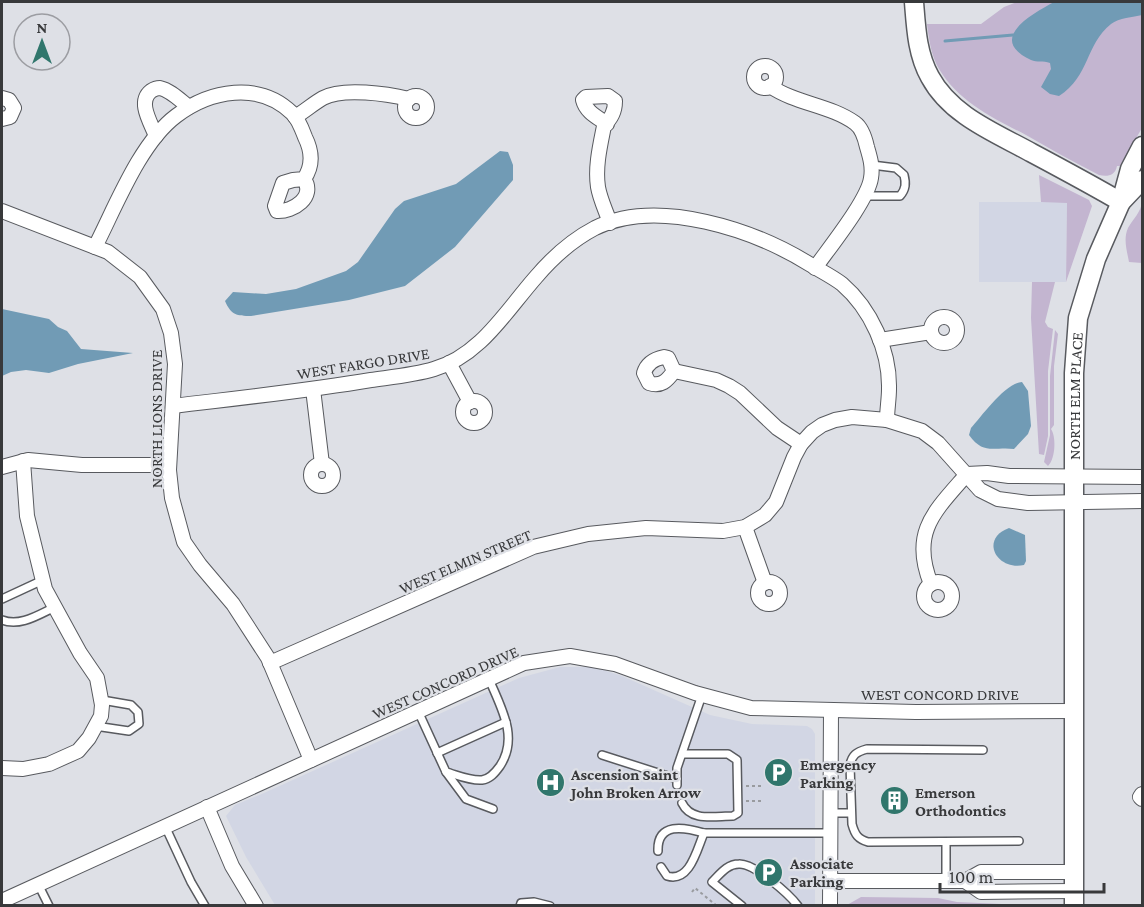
<svg xmlns="http://www.w3.org/2000/svg" width="1144" height="907" viewBox="0 0 1144 907" font-family="'Crimson Pro',serif">
<style>
.built{fill:#d2d6e4}
.green{fill:#c3b5d0}
.water{fill:#719bb5}
.lines{fill:none;stroke-linecap:round;stroke-linejoin:round}
.stream{stroke:#719bb5;stroke-width:3}
.lane-casing{stroke:#585a5f;stroke-width:10}
.street-casing{stroke:#585a5f;stroke-width:16}
.secondary-casing{stroke:#585a5f;stroke-width:21}
.path{stroke:#999b9f;stroke-width:2;stroke-dasharray:3 3;stroke-linecap:butt}
.lane{stroke:#fff;stroke-width:7}
.street{stroke:#fff;stroke-width:14}
.secondary{stroke:#fff;stroke-width:18}
.labels{text-anchor:middle;stroke-width:4.5;stroke-linejoin:round;paint-order:stroke}
.street-label{font-size:16px;fill:#38393b;stroke:#dee0e6}
.poi-label{font-size:16px;font-weight:bold;fill:#38393b;stroke:#dee0e6;text-anchor:start}
</style>
<rect width="100%" height="100%" fill="#dee0e6"/>
<g class="built">
<polygon points="979,202 1067,202 1066,282 979,282"/>
<polygon points="560,667 594,667 622,676 710,715 752,724 807,726 812,729 815,734 815,905 275,905 246,857 226,816 235,805 264,793 519,678"/>
</g>
<g class="green">
<path d="M1017 2H1142V128L1120 166H1117C1115 176 1107 177 1099 175 1074 162 1050 149 1026 135 993 118 959 102 939 69 931 55 929 40 927 24H981L1004 7Z"/>
<polygon points="1039,175 1089,200 1092,206 1066,282 1067,203 1041,202"/>
<path d="M1142 202V263L1129 262C1127 251 1123 239 1128 228 1133 219 1141 212 1142 202Z"/>
<polygon points="1032,282 1055,282 1045,322 1048,327 1053,329 1048,371 1048,436 1044,455 1039,454 1031,318"/>
<path d="M1055 330 1058 334 1054 366V425L1051 429C1056 436 1056 458 1048 466L1044 462 1050 435V376Z"/>
<polygon points="861,897 938,898 957,902 1021,905 847,905"/>
</g>
<g class="water">
<path d="M1054 2H1142V15C1133 17 1119 18 1111 24 1085 45 1090 76 1059 96L1050 94 1041 87 1051 69 1050 63C1043 60 1037 63 1031 60 986 39 1032 14 1054 2Z"/>
<path d="M500 151 508 152 513 165V180L455 247 405 286 349 300 251 316C237 316 231 315 225 301L233 292 266 294 296 289 346 271 358 262 395 209 404 201 456 184Z"/>
<polygon points="2,309 49,319 58,327 67,331 81,349 133,353 78,364 49,373 26,370 11,372 2,376"/>
<path d="M1022 382 1028 391 1031 426 1028 434 1014 449C995 446 984 456 969 435L971 428C982 416 1005 383 1022 382Z"/>
<path d="M1009 528 1025 535 1026 561 1024 565C997 571 979 539 1009 528Z"/>
</g>
<g class="lines">
<polyline class="stream" points="945,41 1013,35"/>
<defs>
<g id="lane">
<path d="M865 196H900C906 189 906 183 904 175L896 168 872 165"/>
<polyline points="2,599 43,580"/>
<path d="M2 620C20 627 38 615 55 607"/>
<path d="M418 711 446 772C457 775 470 781 482 780 490 779 495 773 500 766 519 737 501 708 489 679"/>
<polyline points="95,726 129,731 139,724 138,712 131,705 102,700"/>
<path d="M983 750 867 749C856 752 852 755 850 765L852 824C855 835 858 839 868 842L1019 841"/>
<polyline points="437,753 506,722"/>
<polyline points="602,755 677,779"/>
<polyline points="446,772 466,799 493,809"/>
<polyline points="677,785 677,768 702,695"/>
<path d="M682 803C691 822 714 816 733 816L738 813 737 760 728 754H683"/>
<polyline points="830,813 851,813"/>
<polyline points="165,826 191,882 205,906"/>
<polyline points="946,842 946,880"/>
<path d="M658 851C657 822 684 827 704 833H830"/>
<path d="M661 867 667 876C690 883 697 849 704 833"/>
<polyline points="38,884 49,906"/>
<polyline points="520,906 521,903 534,902 550,906"/>
<path d="M742 906 712 882C720 874 727 864 739 864 754 863 789 894 798 906"/>
</g>
<g id="street">
<circle cx="765" cy="77" r="11"/>
<path d="M770 86C796 104 830 105 855 123 862 128 865 138 867 147 870 157 873 167 871 178 868 200 829 248 815 268"/>
<circle cx="416" cy="107" r="11"/>
<polyline points="2,98 9,100 14,108 10,117 2,119"/>
<path d="M295 117C305 111 314 103 323 98 343 87 388 94 409 99"/>
<path d="M607 124C597 117 586 112 583 100L586 97 608 96 615 101C615 112 611 118 604 126 600 146 595 167 598 187 600 199 606 211 610 223"/>
<path d="M156 136C151 123 137 102 151 91 154 89 156 88 160 88 170 90 181 101 189 107"/>
<polyline points="2,211 108,252 140,277 163,309 171,333 175,364 169,470 172,498 184,542 200,565 233,604 268,658 311,760"/>
<path d="M95 247C116 206 140 143 176 116 210 90 259 81 292 113 298 118 302 129 305 137 312 151 313 166 304 179L293 180 283 183 275 206 277 211C293 212 316 197 304 179"/>
<circle cx="944" cy="330" r="13"/>
<polyline points="880,340 931,332"/>
<path d="M664 357 668 358 674 371C667 381 661 387 649 383L644 373C647 363 654 359 664 357Z"/>
<polyline points="449,363 470,402"/>
<polyline points="674,371 716,380 729,386 740,393 777,428 801,444"/>
<polyline points="313,389 322,464"/>
<circle cx="474" cy="412" r="11"/>
<path d="M173 406C239 398 306 391 371 380 392 377 414 375 434 369 480 356 506 311 536 277 553 257 572 240 595 228 658 197 755 230 811 265 821 271 833 277 842 284 871 309 890 351 889 389 889 399 887 410 887 420"/>
<circle cx="322" cy="475" r="11"/>
<polyline points="2,467 28,460 82,465 169,465"/>
<polyline points="967,474 987,473 1009,476 1142,477"/>
<polyline points="745,527 765,583"/>
<circle cx="938" cy="596" r="14"/>
<circle cx="769" cy="593" r="11"/>
<path d="M931 584C910 532 935 511 967 474"/>
<polyline points="270,663 533,547 588,534 646,528 723,531 745,527 765,515 776,502 794,457 801,444 812,432 822,425 835,420 852,417 887,420 922,431 938,443 980,490 998,499 1028,503 1142,501"/>
<polyline points="2,768 23,769 49,764 78,751 89,738 101,716 102,705 97,678 80,653 45,589 27,516 23,461"/>
<polyline points="1142,794 1140,797 1142,799"/>
<polyline points="207,807 232,866 256,906"/>
<polyline points="830,881 965,881 981,872 1074,872"/>
<polyline points="965,881 981,892 1074,891"/>
<polyline points="2,901 524,663 570,656 615,664 695,693 751,708 916,712 1074,711"/>
<polyline points="830,906 831,710"/>
</g>
<g id="secondary">
<path d="M914 2C916 27 917 54 930 77 951 116 996 133 1032 153 1062 169 1092 185 1121 202"/>
<polyline points="1122,201 1142,180"/>
<path id="s1" d="M1074 906V373L1078 318 1096 259 1121 202 1130 169 1142 146"/>
</g>
</defs>
<use href="#lane" class="lane-casing"/>
<use href="#street" class="street-casing"/>
<use href="#secondary" class="secondary-casing"/>
<g class="path">
<polyline points="746,786 763,786"/>
<polyline points="746,801 763,801"/>
<polyline points="692,892 695,888 717,906"/>
</g>
<use href="#lane" class="lane"/>
<use href="#street" class="street"/>
<use href="#secondary" class="secondary"/>
</g>
<defs>
<symbol id="parking-disc" viewBox="-11 -11 22 22"><circle r="9.5" fill="#30766c" stroke="#dee0e6"/><path d="M-3.5-5.5H1a3.5 3.5 0 0 1 0 7H-1V5.5H-3.5ZM-1-3.4V-.6H.8a1.4 1.4 0 0 0 0-2.8Z" fill="#fff"/></symbol>
<symbol id="hospital-disc" viewBox="-11 -11 22 22"><circle r="9.5" fill="#30766c" stroke="#dee0e6"/><path d="M-5-5h3v3.5h4V-5h3V5h-3V1.5h-4V5h-3Z" fill="#fff"/></symbol>
<symbol id="building-disc" viewBox="-11 -11 22 22"><circle r="9.5" fill="#30766c" stroke="#dee0e6"/><path d="M-4-6H4V6H1V3H-1V6H-4ZM-2.5-4.3h1.7v1.8h-1.7ZM.8-4.3h1.7v1.8H.8ZM-2.5-1h1.7V.8h-1.7ZM.8-1h1.7V.8H.8Z" fill="#fff"/></symbol>
</defs>
<g fill-rule="evenodd">
<use href="#parking-disc" x="762" y="756" width="33" height="33"/>
<use href="#hospital-disc" x="534" y="766" width="33" height="33"/>
<use href="#building-disc" x="878" y="784" width="33" height="33"/>
<use href="#parking-disc" x="752" y="856" width="33" height="33"/>
</g>
<g class="labels">
<g class="street-label">
<text transform="translate(363 363) rotate(-9)" y="6">WEST FARGO DRIVE</text>
<text dy="6" stroke="none"><textPath href="#s1" startOffset="510">NORTH ELM PLACE</textPath></text>
<text transform="translate(156 419) rotate(-90)" y="6">NORTH LIONS DRIVE</text>
<text transform="translate(465 561) rotate(-23)" y="6">WEST ELMIN STREET</text>
<text transform="translate(445 682) rotate(-24)" y="6">WEST CONCORD DRIVE</text>
<text x="940" y="700">WEST CONCORD DRIVE</text>
</g>
<g class="poi-label">
<text x="800" y="770">Emergency<tspan x="800" dy="18">Parking</tspan></text>
<text x="571" y="780">Ascension Saint<tspan x="571" dy="18">John Broken Arrow</tspan></text>
<text x="915" y="798">Emerson<tspan x="915" dy="18">Orthodontics</tspan></text>
<text x="790" y="869">Associate<tspan x="790" dy="18">Parking</tspan></text>
</g>
</g>
<rect width="1144" height="907" fill="none" stroke="#38393b" stroke-width="6"/>
<g transform="translate(42 42)"><circle r="28" fill="#dee0e6" stroke="#9c9da2" stroke-width="1.5"/>
<path d="M0-4.5L10 22L0 15L-10 22Z" fill="#30766c"/>
<text y="-9" font-size="16" font-weight="bold" text-anchor="middle" fill="#38393b">N</text>
</g>
<path d="M940 883v9h164v-9" fill="none" stroke="#38393b" stroke-width="3"/>
<text x="949" y="883" font-size="18" fill="#38393b" stroke="#dee0e6" stroke-width="4.5" paint-order="stroke">100 m</text>
</svg>
